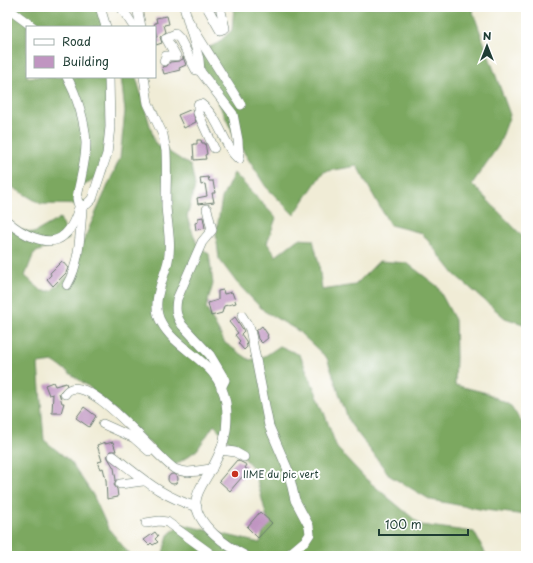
<svg xmlns="http://www.w3.org/2000/svg" width="533" height="563" viewBox="0 0 533 563" font-family="'Playpen Sans',sans-serif">
<style>
.forest{fill:#7ca860;stroke:#4e724a}
.building{fill:#c095c1}
.lines{fill:none;stroke-linecap:round;stroke-linejoin:round}
.minor-casing{stroke:#687a6d;stroke-width:10}
.minor{stroke:#fff;stroke-width:9}
.poi-dot{fill:#c8321e;stroke:#fff;stroke-width:1.5}
.labels{text-anchor:middle;stroke-width:4;stroke-linejoin:round;paint-order:stroke}
.poi-label{font-size:10px;fill:#1f3d34;stroke:#fff;text-anchor:start}
</style>
<rect width="100%" height="100%" fill="#fff"/>
<filter id="ink" filterUnits="userSpaceOnUse"><feTurbulence type="fractalNoise" baseFrequency=".025" numOctaves="2"/><feDisplacementMap in="SourceGraphic" scale="8" xChannelSelector="R" yChannelSelector="G"/><feConvolveMatrix kernelMatrix="1 2 1 2 8 2 1 2 1" color-interpolation-filters="sRGB"/></filter>
<filter id="wash" filterUnits="userSpaceOnUse"><feTurbulence type="fractalNoise" baseFrequency=".012" numOctaves="4" result="noise"/><feDisplacementMap in="SourceGraphic" scale="16" xChannelSelector="R" yChannelSelector="G"/><feGaussianBlur stdDeviation="0.9" result="paint"/><feColorMatrix in="noise" values="0 0 0 0 0 0 0 0 0 0 0 0 0 0 0 0 0 1.4 0 .05"/><feComposite in="paint" operator="in"/></filter>
<g filter="url(#wash)">
<rect width="100%" height="100%" fill="#f0ecd6"/>
<g class="forest">
<polygon points="7,7 99,7 105,27 27,27 27,77 108,77 104,173 80,188 79,201 92,205 41,204 7,184"/>
<polygon points="234,7 474,7 473,12 510,115 499,145 472,184 526,240 526,325 505,318 454,274 422,233 390,225 357,166 323,172 294,215 266,187 236,140 212,89 191,56 218,43 232,30"/>
<polygon points="121,77 136,77 155,143 191,166 195,186 187,217 197,244 209,254 213,284 206,308 225,343 250,360 265,356 280,346 300,355 322,407 337,448 366,479 421,525 474,532 487,556 166,556 163,553 168,535 181,524 260,543 267,518 254,469 214,425 197,450 174,466 88,386 54,362 38,364 44,440 71,462 93,495 108,528 131,556 7,556 7,226 34,233 60,218 69,239 34,253 25,276 42,291 51,291 72,272 82,244 120,158 125,111"/>
<polygon points="234,173 276,218 267,243 276,256 298,239 313,240 319,264 322,290 355,285 379,261 407,263 437,286 455,320 456,357 455,385 487,393 511,406 526,429 526,515 485,510 431,500 390,476 349,422 327,358 297,330 264,311 237,283 219,259 216,234 222,198"/>
</g>
<g id="blocks">
<g class="building">
<polygon points="167,16 169,24 164,25 166,32 160,37 162,43 156,45 155,38 157,37 154,26 155,23 157,23 156,18"/>
<polygon points="183,57 186,65 179,68 180,70 164,74 162,67 167,66 170,62 179,61 183,59"/>
<polygon points="192,109 196,122 184,128 178,115"/>
<polygon points="197,140 201,140 202,143 205,143 207,154 205,155 206,159 194,160 193,144 197,144"/>
<polygon points="208,177 209,181 213,181 215,193 212,193 214,202 198,204 197,198 207,196 205,184 201,185 200,178"/>
<polygon points="203,217 205,228 196,230 195,223 198,222 198,218"/>
<polygon points="62,261 68,268 66,273 53,286 47,279 51,275 50,273"/>
<polygon points="223,290 224,294 232,292 236,303 224,306 222,313 211,316 208,303 218,300 218,291"/>
<polygon points="235,317 244,331 241,334 246,341 247,347 244,350 238,343 240,341 235,335 238,333 229,322"/>
<polygon points="262,326 268,335 267,336 268,338 262,343 258,339 256,331"/>
<polygon points="53,382 55,386 66,383 67,386 59,393 62,403 64,403 61,413 52,413 53,394 49,395 45,385"/>
<polygon points="84,407 96,416 89,427 76,418"/>
<polygon points="105,442 105,444 113,442 116,451 110,451 107,456 114,468 116,480 114,485 117,489 118,497 107,499 106,480 103,468 101,469 98,462 102,461 97,445"/>
<polygon points="237,460 247,465 245,468 248,470 230,491 219,481"/>
<circle cx="173" cy="479" r="5"/>
<polygon points="260,512 272,523 258,538 247,527"/>
<polygon points="155,532 158,536 155,539 158,542 153,545 151,543 149,545 144,540"/>
</g>
</g>
</g>
<g filter="url(#ink)">
<use href="#blocks" fill-opacity="0" stroke="#687a6d" stroke-width="1"/>
<g class="lines">
<defs>
<g id="minor">
<polyline points="100,7 106,27"/>
<polyline points="121,7 134,27"/>
<polyline points="137,7 141,27"/>
<polyline points="184,7 199,59 200,71"/>
<polyline points="207,7 220,30 225,28 220,7"/>
<polyline points="7,8 33,27"/>
<polyline points="189,22 241,105"/>
<polyline points="164,61 166,56 176,56 166,38 175,34 180,39 196,70 200,71 233,114 238,140 239,159"/>
<path d="M67 77C77 96 85 121 86 143 86 161 80 180 77 198L78 203 83 206 87 204 92 199 107 154 110 127 109 77"/>
<path d="M144 77 148 103 163 135 166 151C167 170 166 188 166 206 167 224 172 243 168 261 164 279 150 303 161 322 178 354 219 359 226 403 230 431 222 452 208 475 203 483 196 493 196 502 196 525 228 547 246 556"/>
<path d="M214 148 198 113V105L201 104C221 119 224 148 239 159"/>
<path d="M207 209 212 230 202 242 177 299C175 310 176 316 182 325L210 355 225 380 221 388"/>
<path d="M7 221C19 232 49 250 64 235 73 228 77 215 80 204"/>
<path d="M67 285C80 263 80 234 82 209"/>
<polyline points="242,316 250,329 269,426 288,470 295,500 309,526 310,534 306,540 287,556"/>
<path d="M65 394C84 364 159 461 175 469 188 475 198 470 212 469"/>
<polyline points="103,424 134,438 149,451"/>
<polyline points="221,450 235,452 244,457"/>
<path d="M113 456C142 478 160 496 197 507"/>
<polyline points="120,484 143,481"/>
<polyline points="146,523 159,521 167,522 214,556"/>
</g>
</defs>
<use href="#minor" class="minor-casing"/>
<use href="#minor" class="minor"/>
</g>
</g>
<circle class="poi-dot" cx="235" cy="474" r="4"/>
<g class="labels">
<g class="poi-label">
<text x="243" y="478">IIME du pic vert</text>
</g>
</g>
<rect width="533" height="563" fill="none" stroke="#fff" stroke-width="24"/>
<rect x="26" y="26" width="130" height="52" fill="#ffffff" stroke="#a5b1ae"/>
<rect x="34" y="39" width="20" height="6" fill="#ffffff" stroke="#a5b1ae"/>
<text x="62" y="46" font-size="12" fill="#1f3d34">Road</text>
<rect x="34" y="56" width="20" height="12" fill="#c095c1" stroke="#a5b1ae"/>
<text x="62" y="66" font-size="12" fill="#1f3d34">Building</text>
<g transform="translate(487 46)" stroke="#ffffff" stroke-width="3" paint-order="stroke">
<path d="M0-3L7 15L0 10L-7 15Z" fill="#1f3d34"/>
<text y="-6" font-size="11" font-weight="bold" text-anchor="middle" fill="#1f3d34">N</text>
</g>
<path d="M379 529v6h89v-6" fill="none" stroke="#1f3d34" stroke-width="2"/>
<text x="385" y="529" font-size="12" fill="#1f3d34" stroke="#ffffff" stroke-width="3" paint-order="stroke">100 m</text>
</svg>
